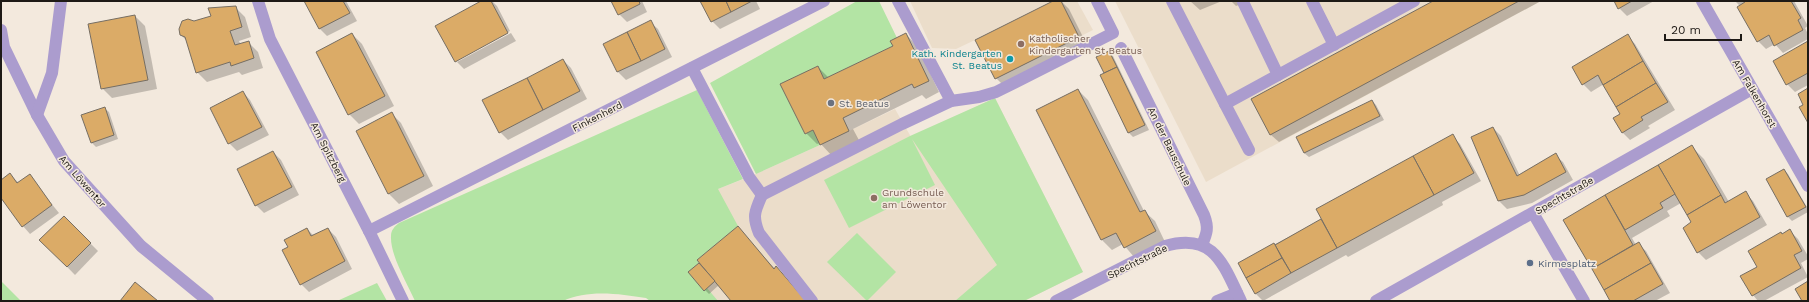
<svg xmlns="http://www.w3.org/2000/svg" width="1809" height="302" viewBox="0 0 1809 302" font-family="'Work Sans',sans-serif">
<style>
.built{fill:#ebddca}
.green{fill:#b3e4a4}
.shadow{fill:#0003}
.building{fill:#dbab67;stroke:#766e63}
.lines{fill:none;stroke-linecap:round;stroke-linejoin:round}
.service{stroke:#ab9cce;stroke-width:12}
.minor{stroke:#ab9cce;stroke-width:12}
.education-dot{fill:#8d6e63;stroke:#f3e9dd;stroke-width:1.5}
.culture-dot{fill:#0f9aa8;stroke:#f3e9dd;stroke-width:1.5}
.worship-dot{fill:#6b7280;stroke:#f3e9dd;stroke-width:1.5}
.service-dot{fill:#5c6f8a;stroke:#f3e9dd;stroke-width:1.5}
.labels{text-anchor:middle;stroke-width:3;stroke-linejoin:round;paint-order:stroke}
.education-label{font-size:10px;fill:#785e54;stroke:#f3e9dd;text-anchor:start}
.culture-label{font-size:10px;fill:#0d838f;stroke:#f3e9dd;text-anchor:end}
.street-label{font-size:10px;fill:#1e1a16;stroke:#f3e9dd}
.worship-label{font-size:10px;fill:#5b616d;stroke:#f3e9dd;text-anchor:start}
.service-label{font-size:10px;fill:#4e5e75;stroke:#f3e9dd;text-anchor:start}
</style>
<rect width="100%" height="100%" fill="#f3e9dd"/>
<g class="built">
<polygon points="910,1 1077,1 1093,30 995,79 975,40 956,49 932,48"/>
<polygon points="1115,1 1541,1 1206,182"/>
<polygon points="995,98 1083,272 1024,301 661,301 718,189 749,177 820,145 895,109 911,137"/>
</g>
<g class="green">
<polygon points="857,1 879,1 897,38 890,41 893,46 824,79 818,66 781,84 805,134 813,130 820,145 756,174 710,83"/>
<path d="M697 90 743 179 718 189 738 226 697 260 699 263 689 272 704 290 707 288 718 301H650L646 298C620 294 588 289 563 301H415C407 283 390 255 391 236 391 230 395 226 399 223Z"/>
<polygon points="995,98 1083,272 1024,301 955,301 997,265 912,139 935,185 849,228 824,180 910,136"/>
<polygon points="857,233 896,272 867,301 827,262"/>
<polygon points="1,281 21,301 1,301"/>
<polygon points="377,283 387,301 337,301"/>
</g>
<g class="shadow">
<polygon points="305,1 346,1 357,21 327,36 319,28"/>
<polygon points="483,1 492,1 497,6 510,31 457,60 457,62 511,33 516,41 464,69 456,61"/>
<polygon points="612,1 642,1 647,12 627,22 619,14"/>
<polygon points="702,1 756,1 760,9 720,29 712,21"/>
<polygon points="1055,1 1061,1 1069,9 1088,47 1006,88 996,78"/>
<polygon points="1190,1 1222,1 1200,10"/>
<polygon points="1231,1 1248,1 1236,6"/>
<polygon points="1435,1 1541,1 1279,142 1271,135 1252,99"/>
<polygon points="1615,1 1654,1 1627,16 1619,8"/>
<polygon points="1735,1 1794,1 1808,26 1805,28 1808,34 1808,39 1783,53 1775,44 1766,49 1758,41 1740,6"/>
<polygon points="235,7 245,17 251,37 239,41 241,45 248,42 258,52 263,68 242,75 239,72 207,82 197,72 186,40 181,35 194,23"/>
<polygon points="135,16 145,26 157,89 112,98 102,88"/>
<polygon points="650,22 658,29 672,57 626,80 618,72 605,44"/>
<polygon points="352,34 362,44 394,106 359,124 349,114"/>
<polygon points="906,34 917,46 939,92 926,99 922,95 853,129 860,142 832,156 820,143 817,144 806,133 818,67 829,78 894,47"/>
<polygon points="1627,36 1635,44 1675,110 1648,126 1650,128 1630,140 1622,132 1622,114 1604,84 1591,92 1583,84"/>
<polygon points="1808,42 1808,85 1795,92 1787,84"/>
<polygon points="1109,52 1113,56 1149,130 1133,137 1129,133 1101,76 1106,74 1098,57"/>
<polygon points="563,60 571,68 587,99 508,140 500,132"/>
<polygon points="1078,90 1088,100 1144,211 1155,221 1165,242 1134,257 1123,244 1112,250 1102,240 1038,110"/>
<polygon points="243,92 250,100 269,135 237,151 229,143"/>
<polygon points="1372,101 1376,105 1384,120 1309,157 1304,153 1297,138"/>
<polygon points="104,108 109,112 118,139 96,147 92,143"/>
<polygon points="391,113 401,123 433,186 399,204 389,194"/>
<polygon points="1493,128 1501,136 1520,176 1555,155 1563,162 1573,180 1532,203 1507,209 1499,201 1472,137"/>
<polygon points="1452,136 1460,144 1481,181 1442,202 1443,205 1348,257 1346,255 1263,301 1255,293 1239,263 1323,219"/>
<polygon points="1692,147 1704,159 1729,202 1745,193 1753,201 1767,225 1706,260 1698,252 1693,223 1681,203 1667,211 1670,216 1632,238 1636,245 1638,244 1646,251 1670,293 1655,301 1611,301 1564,220"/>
<polygon points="273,152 281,160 299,195 264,213 256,205"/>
<polygon points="1784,170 1788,174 1808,209 1808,212 1792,221 1788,217 1767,179"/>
<polygon points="10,175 19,183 29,176 59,213 30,234 23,226 1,197 1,182"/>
<polygon points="64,217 98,251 75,275 41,240"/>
<polygon points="737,227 775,269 776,268 786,278 806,301 733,301 719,285 709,294 705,290 704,269"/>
<polygon points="307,229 314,236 328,229 336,237 352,269 309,292 301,284 289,248"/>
<polygon points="1790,231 1798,239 1808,256 1808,259 1801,263 1808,277 1764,301 1758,301 1753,295 1758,267 1782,235"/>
</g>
<g class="building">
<polygon points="304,1 343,1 350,13 319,29"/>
<polygon points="481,1 491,1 508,33 455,62 435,26"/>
<polygon points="611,1 639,1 640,4 618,15"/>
<polygon points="700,1 726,1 731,12 711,22"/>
<polygon points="726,1 752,1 731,12"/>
<polygon points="1053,1 1061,1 1079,37 995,79 975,40"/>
<polygon points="1433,1 1519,1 1270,135 1251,99"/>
<polygon points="1614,1 1632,1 1618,9"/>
<polygon points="1744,1 1791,1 1801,18 1798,20 1803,30 1774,46 1769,35 1757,42 1737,7 1745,2"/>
<polygon points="236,6 242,27 230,31 235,45 249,41 254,58 231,66 230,62 196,73 185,37 180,35 179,29 182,21 188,19 194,21 211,16 208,8"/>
<polygon points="135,15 148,80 101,89 88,24"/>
<polygon points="651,20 665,49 641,61 627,32"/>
<polygon points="627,32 641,61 617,72 603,44"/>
<polygon points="352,33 385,96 348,115 316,52"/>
<polygon points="906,33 929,81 914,88 912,84 843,118 849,131 820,145 813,130 805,134 780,84 818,66 824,79 893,46 890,41"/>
<polygon points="1628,34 1643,61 1603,85 1598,75 1582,85 1572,67"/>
<polygon points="1808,41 1808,73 1786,85 1773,61"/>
<polygon points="1109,51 1117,67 1104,73 1096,57"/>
<polygon points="563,59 580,91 543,110 527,78"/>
<polygon points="1643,61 1656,83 1616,107 1603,85"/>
<polygon points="1117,67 1145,125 1128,133 1100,75"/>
<polygon points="527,78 543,110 499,133 482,100"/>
<polygon points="1656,83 1668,102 1641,117 1643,120 1622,133 1613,118 1620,114 1616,107"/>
<polygon points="1808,88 1808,123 1799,107 1803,105 1798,94"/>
<polygon points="1078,89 1140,212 1145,210 1156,231 1124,248 1116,233 1101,240 1036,110"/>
<polygon points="243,91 262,127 228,144 210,108"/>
<polygon points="1372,100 1380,116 1304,153 1296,137"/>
<polygon points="105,107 114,135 91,143 81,115"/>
<polygon points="392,112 424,176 388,194 356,131"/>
<polygon points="1493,127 1517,176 1556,153 1566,172 1524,195 1498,201 1471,137"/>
<polygon points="1453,134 1474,173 1434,195 1413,156"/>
<polygon points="1692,145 1721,195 1687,215 1658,165"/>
<polygon points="273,151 292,187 255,206 237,169"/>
<polygon points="1413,156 1434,195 1337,248 1316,209"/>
<polygon points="1658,165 1675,194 1660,203 1663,208 1625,230 1605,195"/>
<polygon points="1784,169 1806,207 1787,217 1766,179"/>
<polygon points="10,173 17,183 30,174 52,205 22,227 1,198 1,180"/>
<polygon points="1746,191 1760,217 1697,253 1683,228 1691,222 1687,215 1721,195 1725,203"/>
<polygon points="1605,195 1633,245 1592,269 1563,220"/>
<polygon points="64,216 91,243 67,267 39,240"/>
<polygon points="1321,219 1337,248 1291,273 1275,245"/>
<polygon points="738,226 774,269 776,266 806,301 731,301 697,260"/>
<polygon points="307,228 311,236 328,228 345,261 300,285 282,250 288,247 284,240"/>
<polygon points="1790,229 1802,251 1794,255 1801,268 1752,296 1740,276 1757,267 1748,251 1781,232 1782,234"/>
<polygon points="1639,242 1651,263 1604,290 1592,269"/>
<polygon points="1274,243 1282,258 1246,278 1238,263"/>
<polygon points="1282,258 1291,273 1255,294 1246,278"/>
<polygon points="699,263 715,281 704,291 688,272"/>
<polygon points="1651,263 1663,284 1633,301 1610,301 1604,290"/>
<polygon points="1808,281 1808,301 1802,301 1795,289"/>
<polygon points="135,282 158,301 120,301"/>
</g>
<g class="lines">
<g class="service">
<polyline points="898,1 951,101"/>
<polyline points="1172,1 1225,104"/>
<polyline points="1312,1 1334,45"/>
<polyline points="1243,2 1278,75"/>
<path d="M1121 48 1204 215C1209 228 1207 233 1202 245"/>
<path d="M692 68 749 177 762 195C755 211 752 216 759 233L812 301"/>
<polyline points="1249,150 1225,104 1414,1"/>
<polyline points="762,195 902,124 951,101 979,97 996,92 1113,33 1097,1"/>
<polyline points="1533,213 1584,301"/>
<polyline points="1217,301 1237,293"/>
</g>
<g class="minor">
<polyline points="258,1 270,39 369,231 403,301"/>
<polyline points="1702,1 1808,186"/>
<polyline points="1,30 4,47 37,115 64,161 141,246 208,301"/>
<polyline points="37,115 52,73 61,1"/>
<polyline points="369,231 824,1"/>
<path d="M1056 301 1165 246C1214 232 1223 264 1241 301"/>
<polyline points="1376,301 1752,89"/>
</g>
</g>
<g class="education-dot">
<circle cx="1021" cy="44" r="4"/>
<circle cx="874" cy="198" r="4"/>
</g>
<circle class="culture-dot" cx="1010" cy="59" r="4"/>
<circle class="worship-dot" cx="831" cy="103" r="4"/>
<circle class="service-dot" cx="1530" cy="263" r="4"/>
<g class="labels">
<g class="education-label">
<text x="1029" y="42">Katholischer<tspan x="1029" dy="12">Kindergarten St Beatus</tspan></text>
<text x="882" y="196">Grundschule<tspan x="882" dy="12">am Löwentor</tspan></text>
</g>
<g class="culture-label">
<text x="1002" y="57">Kath. Kindergarten<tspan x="1002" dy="12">St. Beatus</tspan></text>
</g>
<g class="street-label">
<text transform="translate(1755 93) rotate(60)" y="4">Am Falkenhorst</text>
<text transform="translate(597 116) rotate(-27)" y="4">Finkenherd</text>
<text transform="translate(1170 146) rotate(64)" y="4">An der Bauschule</text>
<text transform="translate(329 152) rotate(63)" y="4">Am Spitzberg</text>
<text transform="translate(83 181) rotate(49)" y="4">Am Löwentor</text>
<text transform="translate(1564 195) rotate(-30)" y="4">Spechtstraße</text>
<text transform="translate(1137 261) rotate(-26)" y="4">Spechtstraße</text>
</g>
<g class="worship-label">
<text x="839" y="107">St. Beatus</text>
</g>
<g class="service-label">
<text x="1538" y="267">Kirmesplatz</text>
</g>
</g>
<rect width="1809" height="302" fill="none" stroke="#1e1a16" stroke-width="4"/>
<path d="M1665 34v6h76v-6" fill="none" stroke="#1e1a16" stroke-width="2"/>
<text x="1671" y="34" font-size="12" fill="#1e1a16" stroke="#f3e9dd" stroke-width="3" paint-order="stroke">20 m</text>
</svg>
